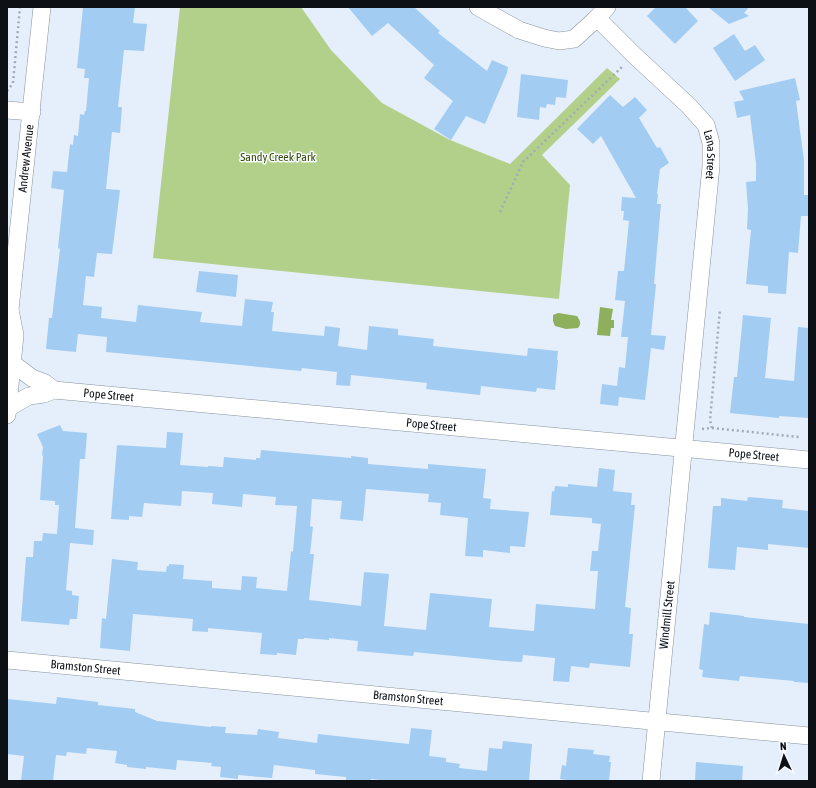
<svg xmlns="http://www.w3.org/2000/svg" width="816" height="788" viewBox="0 0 816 788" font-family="'Asap Condensed',sans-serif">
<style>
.green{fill:#b3d08a}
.water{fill:#8eaf5b}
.building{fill:#a3ccf3}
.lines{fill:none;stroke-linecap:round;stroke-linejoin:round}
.minor-casing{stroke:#88939d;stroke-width:18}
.path{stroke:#a2abb5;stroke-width:2.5;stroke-dasharray:2 3;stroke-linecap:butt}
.minor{stroke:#fff;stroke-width:17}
.labels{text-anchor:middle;stroke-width:3;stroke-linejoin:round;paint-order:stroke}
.street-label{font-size:12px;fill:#0d1115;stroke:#f9fbfe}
.park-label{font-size:12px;fill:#354a0c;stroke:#f9fbfe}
</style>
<rect width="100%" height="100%" fill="#e4effb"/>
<polygon class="green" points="180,7 301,7 331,50 382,103 450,140 510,164 607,68 620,79 542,155 570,185 559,299 153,258"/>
<g class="water">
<polygon points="600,307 613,309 611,320 614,320 614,328 611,328 610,336 597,335"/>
<path d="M558 313 577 316C580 321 582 323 578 328L566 329 555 326 553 321V315Z"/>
</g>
<g class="building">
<polygon points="83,7 135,7 133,23 147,24 144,51 124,50 118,107 122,107 120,133 112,132 106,189 120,190 112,254 97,253 94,277 86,276 83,305 102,307 101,318 136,322 138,305 202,312 200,322 242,326 245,299 273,302 271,312 274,312 272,331 324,336 325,326 340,328 338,346 367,350 369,326 398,329 398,335 434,339 433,346 527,356 528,348 558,351 557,360 558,360 555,390 537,388 536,392 481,386 480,395 426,389 427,383 351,375 350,386 336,385 337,372 302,368 301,371 106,352 107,337 78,334 76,352 46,349 49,318 52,318 60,249 58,248 64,190 51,188 53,171 67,172 70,144 73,145 74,135 78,136 80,114 84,115 85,111 86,111 89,78 84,78 85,69 77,68"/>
<polygon points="348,7 414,7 440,31 438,33 487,71 492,60 508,67 507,73 485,124 466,116 451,140 434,129 453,101 424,78 434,65 388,23 372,36"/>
<polygon points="656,7 685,7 698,21 675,44 647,16"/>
<polygon points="708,7 749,7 744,13 749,16 729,24"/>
<polygon points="734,34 745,51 755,45 765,60 735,81 713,48"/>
<polygon points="521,74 568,80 566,98 556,97 555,105 547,104 546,108 540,107 539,120 517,117"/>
<polygon points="795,78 800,100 796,101 804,160 804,195 809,195 809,216 801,216 798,253 789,252 786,294 768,293 768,286 746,284 751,230 747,229 748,208 746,182 756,181 756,163 750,115 737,118 734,102 744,100 739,91"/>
<polygon points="610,95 623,107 635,97 647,110 639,118 657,148 660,147 669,163 660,169 657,194 658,194 657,204 661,204 654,284 656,284 651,335 666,336 664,350 651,348 645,400 619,397 618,406 600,404 602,384 617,386 619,367 625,368 628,337 621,337 625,301 615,300 618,271 624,271 629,221 623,220 624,211 621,211 622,197 636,198 601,136 593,144 577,129"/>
<polygon points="199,271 238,275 236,297 196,292"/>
<polygon points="743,315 771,318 765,378 794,381 798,327 809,328 809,418 779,416 779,418 730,413 734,377 737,377"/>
<polygon points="60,425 63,431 87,433 85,459 80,459 75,528 94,530 93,545 70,543 66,590 72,591 72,595 79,596 77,619 70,619 69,625 21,621 26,557 33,557 34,541 42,541 43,533 57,534 59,505 55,505 55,501 40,500 43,456 42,455 43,447 37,434"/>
<polygon points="167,432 183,433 180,465 208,467 208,466 223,467 224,457 256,460 256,458 260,458 261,450 351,458 351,456 368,458 368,464 428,469 428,464 486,469 483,498 491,499 490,509 529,512 525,547 510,546 510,553 483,550 483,557 465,556 468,518 440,515 441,503 428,502 429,494 366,489 363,521 340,519 342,501 312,499 310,526 313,527 310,554 314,554 309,600 361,606 364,572 389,574 384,626 426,630 430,593 492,599 489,627 534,631 536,604 595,609 598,571 590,571 592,551 598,551 601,524 592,523 592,518 550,515 552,491 554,492 555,486 568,487 568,484 597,487 599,468 615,470 613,491 632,493 631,505 635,505 625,607 631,608 629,634 633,634 630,667 590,663 589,668 571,666 569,682 553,681 555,658 523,655 522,662 504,661 414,652 413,656 357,651 358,641 329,638 329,640 304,638 304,639 298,639 296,655 277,653 277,655 260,654 262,633 208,628 208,632 192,631 193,619 133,614 130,651 100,648 102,618 106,619 112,559 138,562 137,570 166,572 167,566 169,566 169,564 184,565 183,579 212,581 212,588 241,590 242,576 257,577 256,588 287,591 291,551 293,552 297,506 275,505 276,497 243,494 242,507 212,504 213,493 182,491 181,506 144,503 142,517 129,516 129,520 111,519 117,445 166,448"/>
<polygon points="748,497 783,500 782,508 809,511 809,548 768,544 768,550 737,547 735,570 708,568 713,506 721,506 721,498 747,501"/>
<polygon points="710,612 744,616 744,617 809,624 809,683 794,682 794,681 740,676 739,681 702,677 703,670 699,669 704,624 709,625"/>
<polygon points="57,697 98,702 98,705 135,709 135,712 157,721 211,727 211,726 226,727 225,733 257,735 258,729 279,732 278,738 317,743 318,734 409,744 411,728 432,730 429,756 446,758 446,762 460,764 459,768 487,771 489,748 502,749 503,741 532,744 529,781 388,781 371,779 371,781 346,781 346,777 315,774 315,770 274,765 272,778 238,775 238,779 220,777 221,767 211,766 212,763 177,760 176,770 146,767 146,769 127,767 127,765 115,763 117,751 87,748 86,754 67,752 66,756 56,755 53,781 21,781 24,756 7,754 7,699 56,704"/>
<polygon points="568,748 594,750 593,754 610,756 609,762 611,762 609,781 566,781 566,780 560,779 562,765 566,766"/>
<polygon points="696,762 743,766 742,781 695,781"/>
</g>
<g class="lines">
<defs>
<g id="minor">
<path id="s1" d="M478 7 519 30 544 38 559 41 574 39 597 18 634 55 689 106 706 125 711 143V166L651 781"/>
<polyline points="597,18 607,7"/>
<polyline points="7,110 32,112"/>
<path id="s2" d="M7 319 10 310 42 7"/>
<polyline points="12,363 32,378 45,383 54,390"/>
<path id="s3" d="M8 408 29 396 44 394 54 390 809 460"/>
<polyline points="7,415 15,335 10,310"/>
<path id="s4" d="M7 660 809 736"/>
</g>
</defs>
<use href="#minor" class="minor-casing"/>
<g class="path">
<polyline points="7,91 13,83 20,7"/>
<polyline points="500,212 523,162 623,66"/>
<polyline points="712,428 710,420 720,309"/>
<polyline points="702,429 712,428 799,437"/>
</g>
<use href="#minor" class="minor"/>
</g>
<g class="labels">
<g class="street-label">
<text dy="4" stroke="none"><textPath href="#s1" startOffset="318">Lana Street</textPath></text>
<text dy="4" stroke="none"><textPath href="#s2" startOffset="162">Andrew Avenue</textPath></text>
<text dy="4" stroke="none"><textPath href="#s3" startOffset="105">Pope Street</textPath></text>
<text dy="4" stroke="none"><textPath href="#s3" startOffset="429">Pope Street</textPath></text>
<text dy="4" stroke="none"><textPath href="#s3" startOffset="753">Pope Street</textPath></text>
<text transform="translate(667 615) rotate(-84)" y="4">Windmill Street</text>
<text dy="4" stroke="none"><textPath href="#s4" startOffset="79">Bramston Street</textPath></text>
<text dy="4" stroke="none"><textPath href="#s4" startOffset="403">Bramston Street</textPath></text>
</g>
<g class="park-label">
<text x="278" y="161">Sandy Creek Park</text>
</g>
</g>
<rect width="816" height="788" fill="none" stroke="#0d1115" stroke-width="16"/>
<g transform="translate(784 756) rotate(356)" stroke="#f9fbfe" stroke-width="3" paint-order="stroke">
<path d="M0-3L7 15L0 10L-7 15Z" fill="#0d1115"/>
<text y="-6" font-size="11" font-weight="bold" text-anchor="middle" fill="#0d1115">N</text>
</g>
</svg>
